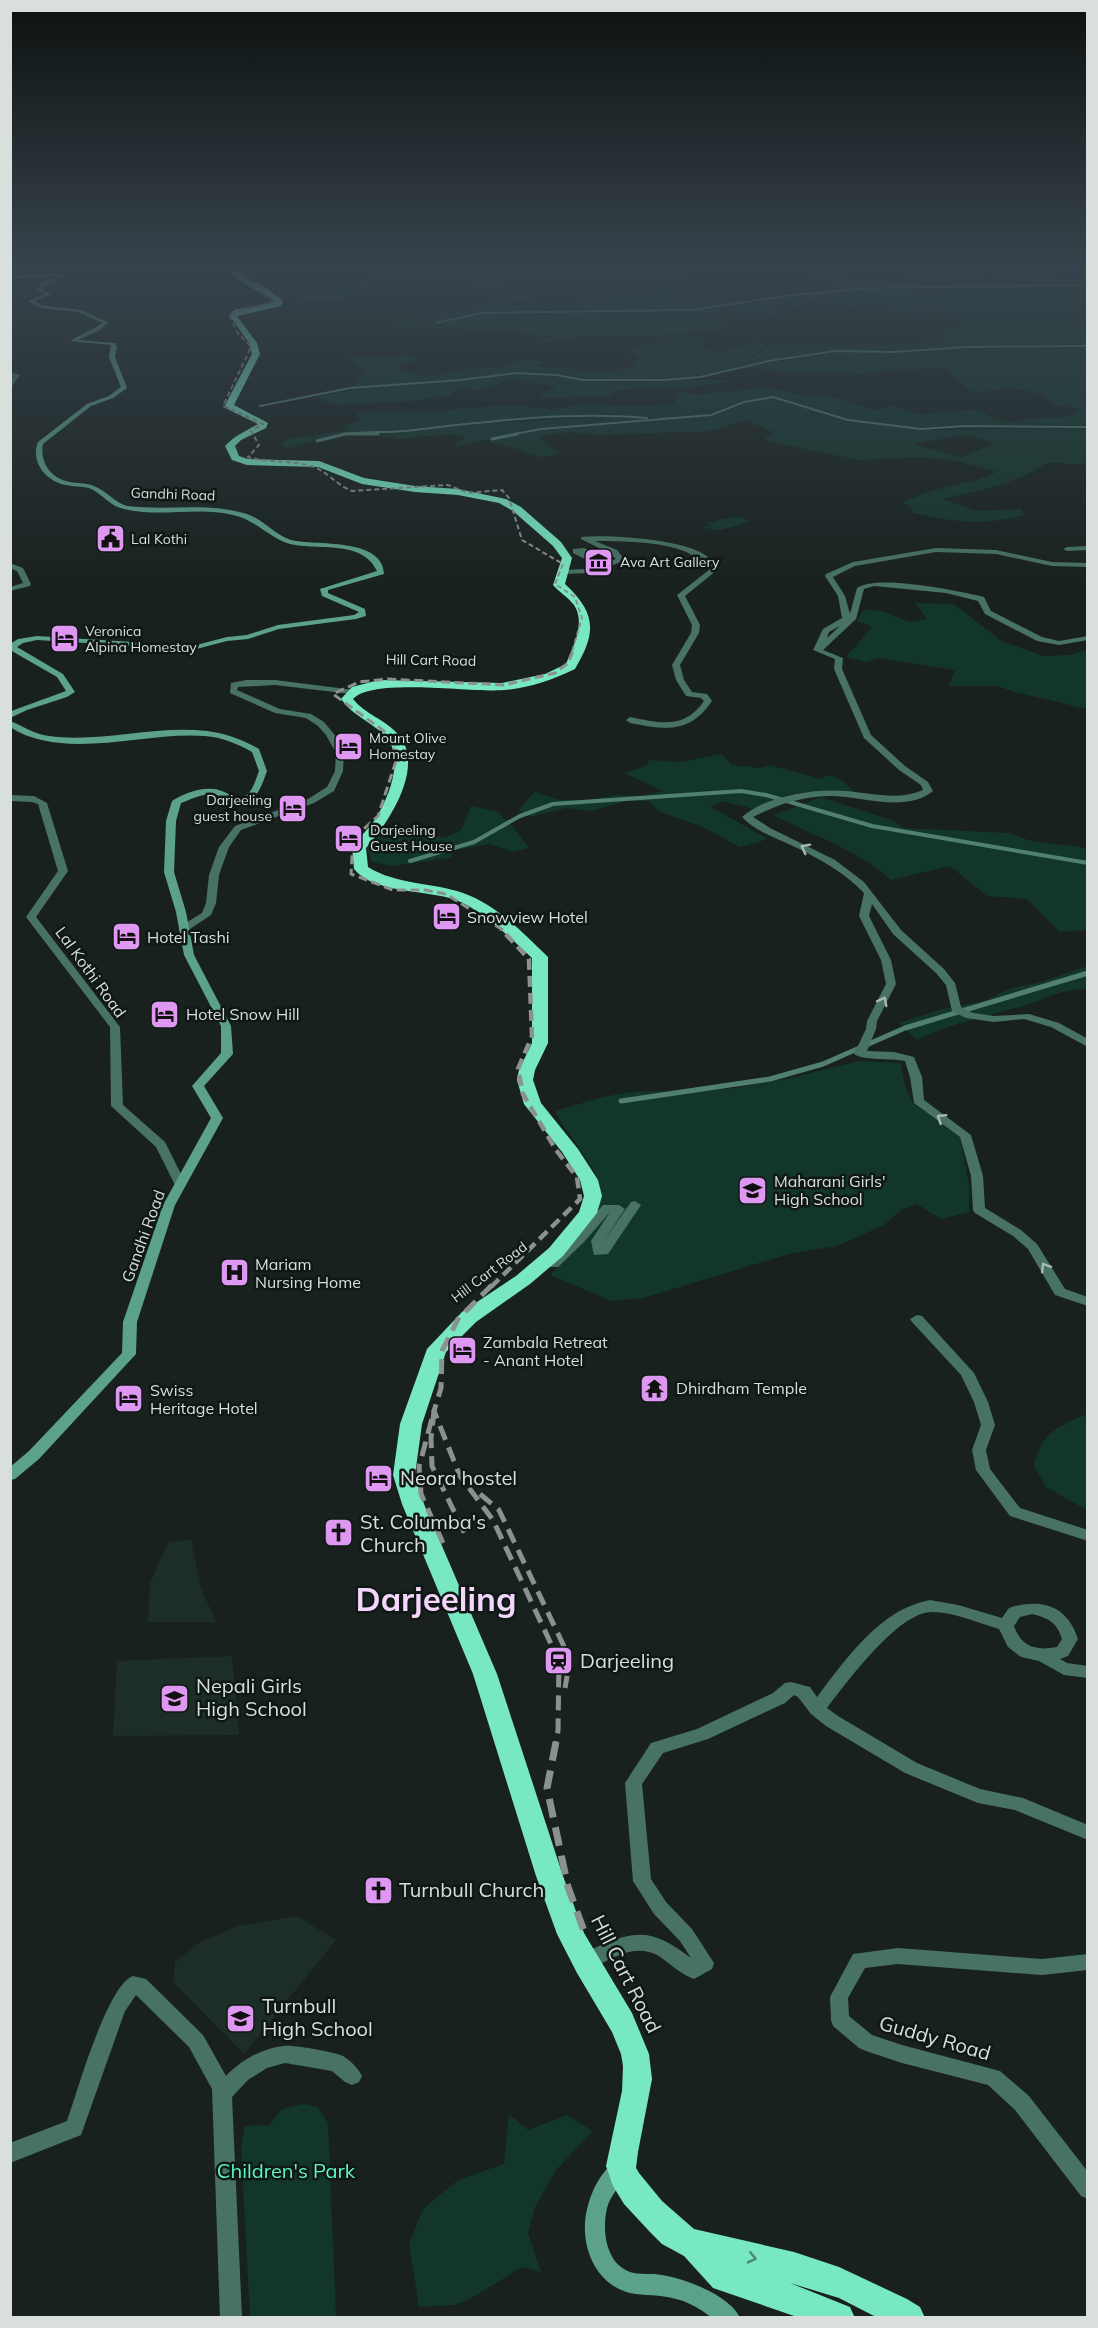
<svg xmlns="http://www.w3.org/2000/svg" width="1098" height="2328" viewBox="0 0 1098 2328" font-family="Mulish,sans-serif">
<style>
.built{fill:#1d2d27}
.green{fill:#13362b;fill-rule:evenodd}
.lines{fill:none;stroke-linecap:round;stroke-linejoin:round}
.stream-far3{stroke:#517f71;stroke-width:2}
.stream-far2{stroke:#517f71;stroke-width:3}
.stream-far1{stroke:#517f71;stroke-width:4}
.stream{stroke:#517f71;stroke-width:5}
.street{fill:#487263;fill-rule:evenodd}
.secondary{fill:#5ca289;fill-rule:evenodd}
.highway{fill:#78e8c2;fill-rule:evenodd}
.rail-far4{stroke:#8a918f;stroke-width:2;stroke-dasharray:5 3;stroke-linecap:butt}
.rail-far3{stroke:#8a918f;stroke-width:3;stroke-dasharray:9 4.5;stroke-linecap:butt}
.rail-far2{stroke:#8a918f;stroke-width:4.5;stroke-dasharray:11 6;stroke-linecap:butt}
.rail-far1{stroke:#8a918f;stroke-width:5;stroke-dasharray:15 8;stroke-linecap:butt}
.rail{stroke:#8a918f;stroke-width:7;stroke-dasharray:19 10;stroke-linecap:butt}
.oneway{stroke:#a6b9b2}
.oneway2{stroke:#498a74}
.labels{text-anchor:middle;stroke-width:5;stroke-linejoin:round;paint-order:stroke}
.far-street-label{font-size:14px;fill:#d9dfdd;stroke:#0f1815}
.far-poi-label{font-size:14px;fill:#d9dfdd;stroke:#0f1815;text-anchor:start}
.poi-label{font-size:16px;fill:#d9dfdd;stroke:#0f1815;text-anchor:start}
.street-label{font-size:16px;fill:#d9dfdd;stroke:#0f1815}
.near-poi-label{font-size:20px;fill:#d9dfdd;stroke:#0f1815;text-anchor:start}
.near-street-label{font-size:20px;fill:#d9dfdd;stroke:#0f1815}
.near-park-label{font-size:20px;fill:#5cf7c8;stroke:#0f1815}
.near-town-label{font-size:33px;font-weight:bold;fill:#f4d6fc;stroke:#0f1815}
</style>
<rect width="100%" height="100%" fill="#18211e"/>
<g class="built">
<polygon points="191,1540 201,1588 216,1622 148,1622 150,1583 168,1542"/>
<polygon points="232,1656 239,1735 113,1736 117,1661"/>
<polygon points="297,1916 336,1940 244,2054 173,1982 175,1962 200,1942 237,1926"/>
</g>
<g class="green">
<path d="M559 265 581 269 647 273 745 265H806L836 272 851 280 906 278 904 270 946 268 958 274 985 278 1038 272 1065 279 1087 276 1088 284 834 289 806 272 584 279 465 291V283L377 285 354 291 347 299 300 300 298 293 356 284 374 274 451 273 447 277C484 277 522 271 559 265Z"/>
<path d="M668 281 692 289 669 300H754L688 309 535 313H656L730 307 797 296 873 289 1087 286V346L963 347 888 352 832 350 747 364 770 344 786 346 795 343 861 346 943 342 939 331 957 328 963 315 943 311H913L919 315 911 316 902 311 857 309 806 300 801 308 776 309 782 315 726 312 708 315 731 328 685 334 575 337 558 341 536 343 553 336 424 327 483 314 528 312C511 312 493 310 477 313 448 317 414 336 386 325L482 304 491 300 560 289 564 294 507 301 512 305 568 304 652 289 637 283Z"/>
<polygon points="701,337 704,349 725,351 758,341 765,343 742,366 696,376 623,381 582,380 554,374 515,372 459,380 352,387 367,368 355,365 350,356 389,357 412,354 416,360 396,368 426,377 461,370 501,367 520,361 544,361 538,367 565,368 589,373 632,368 638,356 627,352 643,345 655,345 668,338"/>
<path d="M1087 347V425H962L918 428 848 419 774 396 739 402 708 414 688 417 659 418 612 414 483 421 374 433H340L286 449 281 442C302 435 325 434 347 430L343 427 359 420 357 413 433 412 476 407 526 406 554 410 583 404 633 406 674 404 677 392 701 394 770 388 811 397 824 394 874 411 891 406 921 415 947 411 978 410 997 420 1018 422 1027 418 1069 417 1078 409 1052 404C1036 382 996 391 972 392L945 368 885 370 852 375 835 372H777L745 367 838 352 895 353 968 349Z"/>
<path d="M519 373C554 376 589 382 625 383 661 383 696 377 732 381L690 387 616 390 612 396 545 398 540 395 558 386 510 380 480 390 457 389 451 395 410 401 335 405 315 397C382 383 451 383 519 373Z"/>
<path d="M775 398 848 421 919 430 1087 428 1085 465 1048 462C1017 485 979 490 942 499L976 511 1021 509 1024 515C984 526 953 522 913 513L911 507 902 502 934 490 977 480 997 472 953 460 919 457 859 460 763 440 775 433 746 420 711 431 599 435 571 432 540 436 545 444 562 453 540 457 515 448 486 442 543 430 715 415 747 403ZM965 435 996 443 961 457 913 444Z"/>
<polygon points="615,416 650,419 538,428 458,446 455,443 466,438 451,434 397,439 377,435 489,423"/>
<polygon points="734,516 751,521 721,530 703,528 711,525 708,523"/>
<polygon points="915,603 954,604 1000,640 1043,656 1070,655 1087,650 1087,709 1015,692 997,686 949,686 955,670 878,658 866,662 846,657 872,627 857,621 864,609 885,612 909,622 927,619"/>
<polygon points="722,754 732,765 760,768 770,765 821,779 829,775 841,780 856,793 834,791 799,793 754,809 721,801 711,807 768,839 740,847 703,827 660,812 648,801 626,801 591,811 566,808 529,817 519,810 534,792 560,800 586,800 619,795 641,796 663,791 624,773 646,766 649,760 680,762"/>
<path d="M821 797 894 821 903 828 1009 833 1031 841 1080 847 1087 850V930L1060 932 1027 899 987 896 950 866 891 880C857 850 813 835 773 815Z"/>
<polygon points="471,806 496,811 512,826 529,848 513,852 490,844 453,850 451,858 392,866 372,862 366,846 388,827 445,838 461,830"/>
<path d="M1087 966V989C1058 989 1043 1001 1016 1008 982 1018 948 1024 917 1040L899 1023 939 1010 984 1001 1009 989 1041 982Z"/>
<path d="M859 1061 901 1063 905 1086 913 1103 960 1137 969 1185V1212L941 1219 917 1204 901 1210 884 1225 837 1246 789 1254 643 1298 611 1301 550 1275C576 1247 616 1208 593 1169 582 1149 565 1132 555 1111L603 1097 631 1092 728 1089 790 1078Z"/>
<path d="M1087 1414V1510L1046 1487 1034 1466C1040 1433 1059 1426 1087 1414Z"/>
<polygon points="303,2104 317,2107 328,2123 336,2317 250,2317 241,2147 245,2126 269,2125 282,2109"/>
<polygon points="509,2114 528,2130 567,2115 593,2131 556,2170 535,2207 528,2233 541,2272 522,2267 470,2299 454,2305 419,2307 409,2244 423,2209 458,2180 504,2164"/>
</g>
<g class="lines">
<g class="stream-far3">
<polyline points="436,323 481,313 692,310 793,295 872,288 1088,285"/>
<polyline points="260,406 350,388 461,380 516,373 556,375 583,380 664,380 700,377 769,361 835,351 893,352 967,347 1088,346"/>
<path d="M340 435C358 431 384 433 404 431 484 422 567 411 647 418"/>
<polyline points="510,435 541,429 711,415 744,402 773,397 848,420 921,429 965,426 1088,427"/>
</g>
<g class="stream-far2">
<polyline points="492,439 517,434"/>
<polyline points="317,441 345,434 378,434"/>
</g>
<polyline class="stream-far1" points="410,861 474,842 520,816 553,804 741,791 766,795 872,826 1088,863"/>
<polyline class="stream" points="621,1101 770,1079 823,1064 905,1028 1088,973"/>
<g class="street">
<polygon points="238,265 244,265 231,271 231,269"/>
<polygon points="10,372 20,375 10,389 10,381 13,376 10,376"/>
<path d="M581 537C607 534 690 539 709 558 712 561 714 566 717 570L685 596 700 625 699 633 680 665 684 680 692 692 707 694 712 701C690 734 665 730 630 723L626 720 630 717C660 723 684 730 704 701L701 698 686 696 676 680 672 665 691 633 692 625 677 595 709 570C689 539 628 542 595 541L617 550 625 560 613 565 591 557 598 565 592 573 560 574V570L587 569 590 565 587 560 573 553V549L584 548 613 560 616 559 611 554 581 539Z"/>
<polygon points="1088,546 1088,550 1067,551 1063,549 1067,547"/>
<path d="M936 548 996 550 1052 562 1088 563V567L1052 566 996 554 936 552 855 566 833 577 845 596 850 614 857 588C879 574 957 591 984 597L991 611 1042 637 1059 641 1088 636V640L1059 645 1037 641 985 614 978 601 946 593 874 586 864 589 856 619 823 650 843 658 842 669 871 735 905 766 928 782 933 791C905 814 860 795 828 796 801 797 776 805 753 817L770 828 835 860 864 882 901 930 944 969 955 983 961 1007 973 1013 994 1016 1029 1014 1059 1023 1088 1039V1047L1051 1027 1024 1019 994 1022 966 1018 952 1011 946 985 936 973 893 934 872 904 869 916 891 960 896 984 877 1021 876 1029 867 1051 894 1052 914 1057 922 1077 924 1100 971 1135 983 1176 985 1208 1021 1230 1037 1244 1065 1289 1088 1297V1306L1055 1295 1028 1249 1013 1236 975 1213 973 1210 971 1176 960 1137 914 1103 910 1077 905 1061C891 1058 864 1061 854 1054L866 1029 867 1021 886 984 881 960 859 916 864 893C845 873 820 859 795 847 777 838 756 832 742 817 765 796 815 788 845 791 872 793 897 801 923 790L921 785 899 770 864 738 834 669 835 659 813 650 823 629 842 618 838 596 825 576 826 574 853 562ZM840 626 827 638 829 632Z"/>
<polygon points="10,563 23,568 31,584 30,586 10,591 10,587 23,583 17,571 10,568"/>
<polygon points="246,680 275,680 354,690 354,694 351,694 275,685 238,687 237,690 280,709 311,714 324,722 334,734 344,753 343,771 334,791 314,803 241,830 229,847 219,875 216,903 211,915 187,931 179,931 179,927 202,913 206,903 209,875 219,847 235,826 308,799 327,787 335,771 336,753 326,735 318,726 306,718 275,713 230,693 231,683"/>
<polygon points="10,795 34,796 47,803 68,871 36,917 120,1027 123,1105 165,1142 186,1184 184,1187 176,1187 156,1147 111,1106 110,1027 26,917 58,871 38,804 32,802 10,801"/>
<polygon points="635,1201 641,1205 608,1254 594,1255 591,1241 610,1212 584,1242 558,1267 548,1267 547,1264 548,1261 576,1236 603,1205 619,1205 625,1209 603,1242 631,1202"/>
<polygon points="917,1315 922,1316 974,1373 988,1402 995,1425 986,1450 990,1469 1020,1508 1088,1530 1088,1541 1010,1516 976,1470 972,1450 981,1425 974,1402 961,1375 912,1322 910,1319"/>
<path d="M930 1600 958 1605 1002 1618 1009 1608C1041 1598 1067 1605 1078 1639L1068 1656 1060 1659 1067 1663 1088 1666V1678L1064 1675 1039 1661 1021 1657 1008 1647 999 1629C978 1623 954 1612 932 1612 898 1612 847 1682 827 1708L838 1716 917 1763 980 1789 1023 1798 1088 1825V1840L1015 1810 978 1803 905 1773 826 1726 811 1714 798 1697 794 1695 785 1703 708 1739 663 1753 642 1784 651 1879 666 1902 692 1929 714 1963 712 1969 694 1979C681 1974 670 1964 659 1956 632 1941 609 1962 584 1971L577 1969 575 1963C579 1954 588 1951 597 1947 639 1928 655 1931 691 1958L680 1941 654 1914 633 1881 625 1783 651 1743 697 1729 773 1693 785 1683 791 1682 810 1687 817 1697C846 1659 880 1609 930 1600ZM1032 1614C1048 1618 1057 1622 1062 1639L1057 1647C1036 1651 1021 1647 1014 1626L1020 1617Z"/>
<polygon points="898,1948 1042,1959 1088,1954 1088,1970 1042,1975 898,1964 865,1968 848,1998 849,2016 872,2035 902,2045 1000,2071 1029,2096 1088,2172 1088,2199 1081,2196 1015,2110 988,2085 902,2063 866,2051 859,2048 833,2026 831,2020 830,1997 853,1954"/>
<path d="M133 1976 146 1979 203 2035 226 2076C241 2060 261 2049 283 2046 291 2044 335 2052 343 2056 350 2060 358 2068 362 2076L359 2082 352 2085 345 2082 332 2071 285 2063 267 2068 248 2080 232 2097 242 2318H220L212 2089 189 2047 136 1995 125 2011 81 2135 10 2163V2143L67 2121C77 2093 107 1985 133 1976Z"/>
</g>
<g class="secondary">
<path d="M54 273 65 276 44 286 42 289 52 294 35 301 41 305 81 310 108 322 100 330 78 340 115 343 117 347 115 357 127 388 113 398 91 406 43 444C40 461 49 476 66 481 75 484 85 482 94 486 107 491 114 502 127 506 167 511 208 502 247 514 264 520 275 535 291 540 315 546 383 537 384 574L328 590V593L365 609 366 616 356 619 279 629 248 639 227 641 181 653 154 651 133 646 37 640 23 643 17 647 63 674 75 692 67 697 27 710 10 718V712L14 710 66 691 57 677 10 650V644L18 639 37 636 133 642 154 647 181 649 227 637 247 635 278 625 354 615 359 612 322 596 320 589 377 571C362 539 318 551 290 544 269 538 256 520 233 515 197 506 160 518 124 509 109 506 102 493 89 488 82 486 74 487 66 485 46 481 30 462 38 442L87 404 109 396 121 387 109 357 111 345 70 341 103 323 78 312 40 308 28 301 45 294 37 289 40 284 58 276 10 279V276Z"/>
<path d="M10 721C24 726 33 734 49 736 101 743 154 725 207 731 225 733 243 740 259 749L267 771C261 787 257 804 237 802 229 801 221 796 214 794 203 793 191 799 181 803L176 821 174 872 186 912 194 955 231 1026 233 1054 204 1086 223 1118 175 1205 137 1322 136 1354 39 1459 15 1479 10 1480V1467L29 1451 122 1353 123 1322 163 1205 211 1118 192 1086 221 1053V1026L184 955 176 912 164 872 166 821 172 801C182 794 201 787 213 789 223 789 235 800 245 796 253 792 256 778 259 771L252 752C238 744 222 737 205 736 145 731 64 762 10 727Z"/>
<path d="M621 2159 628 2162 631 2169C625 2183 611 2192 607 2208 602 2229 605 2263 630 2272 640 2275 652 2273 662 2275 684 2278 731 2296 740 2318 732 2318 720 2320 713 2318 709 2316 704 2312 701 2310 693 2305 685 2301 676 2299 660 2294 645 2296 630 2293 591 2283 577 2237 589 2202 594 2186 604 2166 621 2159Z"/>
</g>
<path class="highway" d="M232 265H239L237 270 238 274 264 286 283 301 281 306 237 316 257 343 260 354 234 405 268 423 266 428 241 440 235 446 239 456 248 459 319 461 364 478 415 486 458 489 506 499 521 507 561 542 572 558 565 584C596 613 597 632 575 669 552 680 530 688 504 690 472 693 372 677 353 699 365 714 384 719 397 733 427 765 389 822 366 848L368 867C397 885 431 882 463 893 495 904 521 931 545 954L548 957V1043L535 1070 533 1080 541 1103 578 1149 598 1180 602 1196 597 1213 563 1256 530 1284 476 1322 446 1352 422 1424 415 1475 424 1504 497 1674 563 1876 584 1933 632 2013 649 2054 652 2079 638 2152 636 2168 639 2173 662 2201 694 2229 794 2252 839 2267 907 2299 920 2307 925 2318H878L839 2298 790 2283 850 2307 855 2318H800L713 2288 684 2256 662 2244 649 2231 624 2204 613 2186 606 2166 622 2091 623 2066 621 2054 612 2032 577 1973 557 1934 536 1876 473 1674 402 1504 393 1475 400 1424 427 1349 462 1312 516 1276 549 1248 579 1212 584 1196 580 1180 562 1152 524 1104 517 1080 519 1070 532 1043V958C511 939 489 916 463 903 433 888 376 896 354 869L352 847C359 837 369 829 376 818 389 797 406 755 384 735 370 721 352 715 341 699L352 687 379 680 502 683 545 674 566 664C573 647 586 623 574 605 568 597 559 592 553 585L562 558 553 546 513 511 499 503 458 495 415 492 362 484 318 467 247 465 232 460 225 446C235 435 246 431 258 424L229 410 225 405 252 354 249 343 229 315 234 310 275 302C265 294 233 279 229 270Z"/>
<path class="rail-far4" d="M246 265 239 274 261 288 274 301 229 315 237 332 251 347 223 406 263 424 251 431 259 445 248 457C269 463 290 460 311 466 326 470 336 485 352 491L448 485 468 493 502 490 509 498 522 540 563 564 555 584 575 597 582 618 572 652"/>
<polyline class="rail-far3" points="503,930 446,894 425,890 393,890 351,874 353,839 378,816 396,761 393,746 384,731 333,694 359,682 388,679 504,685 555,673 568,663 573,651"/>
<polyline class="rail-far2" points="491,1287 580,1199 577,1177 556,1150 523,1094 518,1069 532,1036 529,959 501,929"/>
<g class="rail-far1">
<polyline points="492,1285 458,1319 442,1351 441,1388 434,1411 460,1476 493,1520 559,1661 558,1731 556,1743"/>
<polyline points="480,1494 499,1510 570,1659 565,1688"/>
<polyline points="443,1543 421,1494 419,1467 434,1411 431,1438 432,1466 466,1536"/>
</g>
<polyline class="rail" points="556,1742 547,1788 568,1887 584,1931"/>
</g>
<defs><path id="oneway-chevron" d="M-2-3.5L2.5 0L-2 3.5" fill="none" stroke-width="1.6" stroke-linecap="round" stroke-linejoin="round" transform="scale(1.5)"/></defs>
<g class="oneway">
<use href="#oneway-chevron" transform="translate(805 848) rotate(-153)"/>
<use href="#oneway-chevron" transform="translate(883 1001) rotate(-63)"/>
<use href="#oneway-chevron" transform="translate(941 1118) rotate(-148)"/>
<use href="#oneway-chevron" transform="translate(1045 1267) rotate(-122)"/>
</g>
<use class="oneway2" href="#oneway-chevron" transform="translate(752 2258) rotate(13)"/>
<linearGradient id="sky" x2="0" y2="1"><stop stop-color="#0d1210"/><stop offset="0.45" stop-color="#37434c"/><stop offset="1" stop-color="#37434c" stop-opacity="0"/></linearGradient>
<rect width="1098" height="591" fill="url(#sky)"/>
<defs>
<symbol id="civic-square" viewBox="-11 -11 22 22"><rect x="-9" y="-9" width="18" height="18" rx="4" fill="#df98f1" stroke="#0f1815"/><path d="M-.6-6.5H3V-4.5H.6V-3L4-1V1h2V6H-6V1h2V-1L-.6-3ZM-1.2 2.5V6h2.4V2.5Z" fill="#111"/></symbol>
<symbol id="museum-square" viewBox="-11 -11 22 22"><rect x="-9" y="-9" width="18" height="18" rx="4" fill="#df98f1" stroke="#0f1815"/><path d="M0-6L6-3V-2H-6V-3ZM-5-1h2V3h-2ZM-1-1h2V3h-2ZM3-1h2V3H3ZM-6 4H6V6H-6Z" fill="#111"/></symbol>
<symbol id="hotel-square" viewBox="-11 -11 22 22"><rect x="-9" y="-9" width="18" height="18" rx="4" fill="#df98f1" stroke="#0f1815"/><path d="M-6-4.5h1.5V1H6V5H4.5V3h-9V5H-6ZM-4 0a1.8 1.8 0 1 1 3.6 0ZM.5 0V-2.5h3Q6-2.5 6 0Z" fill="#111"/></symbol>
<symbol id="school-square" viewBox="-11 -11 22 22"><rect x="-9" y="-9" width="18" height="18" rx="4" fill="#df98f1" stroke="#0f1815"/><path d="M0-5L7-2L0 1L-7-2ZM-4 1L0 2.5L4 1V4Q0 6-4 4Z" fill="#111"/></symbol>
<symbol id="hospital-square" viewBox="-11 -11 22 22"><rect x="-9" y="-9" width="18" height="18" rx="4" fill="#df98f1" stroke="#0f1815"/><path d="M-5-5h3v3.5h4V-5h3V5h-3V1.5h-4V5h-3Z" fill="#111"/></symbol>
<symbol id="temple-square" viewBox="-11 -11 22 22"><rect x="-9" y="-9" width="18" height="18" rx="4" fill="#df98f1" stroke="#0f1815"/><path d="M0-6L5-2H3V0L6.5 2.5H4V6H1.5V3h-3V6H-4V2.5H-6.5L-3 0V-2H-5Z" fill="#111"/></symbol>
<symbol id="church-square" viewBox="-11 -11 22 22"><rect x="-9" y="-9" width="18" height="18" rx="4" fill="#df98f1" stroke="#0f1815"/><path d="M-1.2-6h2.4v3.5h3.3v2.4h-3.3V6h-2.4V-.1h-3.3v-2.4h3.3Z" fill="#111"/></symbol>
<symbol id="station-square" viewBox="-11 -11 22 22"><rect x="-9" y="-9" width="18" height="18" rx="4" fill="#df98f1" stroke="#0f1815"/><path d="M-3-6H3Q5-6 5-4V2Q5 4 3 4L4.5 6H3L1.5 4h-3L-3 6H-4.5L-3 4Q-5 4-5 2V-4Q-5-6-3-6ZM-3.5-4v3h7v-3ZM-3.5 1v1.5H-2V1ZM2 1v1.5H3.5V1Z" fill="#111"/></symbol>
</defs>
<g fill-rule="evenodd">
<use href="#civic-square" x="94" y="522" width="33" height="33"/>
<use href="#museum-square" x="582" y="546" width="33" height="33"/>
<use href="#hotel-square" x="48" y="622" width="33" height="33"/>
<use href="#hotel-square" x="332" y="730" width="33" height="33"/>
<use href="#hotel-square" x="276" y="792" width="33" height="33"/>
<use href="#hotel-square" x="332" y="822" width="33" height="33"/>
<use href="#hotel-square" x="430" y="900" width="33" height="33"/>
<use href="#hotel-square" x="110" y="920" width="33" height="33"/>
<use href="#hotel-square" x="148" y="998" width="33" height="33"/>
<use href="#school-square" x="736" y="1174" width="33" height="33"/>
<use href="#hospital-square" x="218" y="1256" width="33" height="33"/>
<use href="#hotel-square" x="446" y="1334" width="33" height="33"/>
<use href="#temple-square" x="638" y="1372" width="33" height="33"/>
<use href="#hotel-square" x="112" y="1382" width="33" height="33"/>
<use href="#hotel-square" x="362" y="1462" width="33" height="33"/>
<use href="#church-square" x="322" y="1516" width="33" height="33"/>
<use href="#station-square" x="542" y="1644" width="33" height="33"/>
<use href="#school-square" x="158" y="1682" width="33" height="33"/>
<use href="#church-square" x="362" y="1874" width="33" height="33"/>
<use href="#school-square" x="224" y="2002" width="33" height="33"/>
</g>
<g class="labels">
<g class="far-street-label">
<text transform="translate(173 494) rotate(2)" y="5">Gandhi Road</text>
<text transform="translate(431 660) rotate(1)" y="5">Hill Cart Road</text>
<text transform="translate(489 1272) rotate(-37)" y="5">Hill Cart Road</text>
</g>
<g class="far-poi-label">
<text x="131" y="544">Lal Kothi</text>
<text x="620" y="567">Ava Art Gallery</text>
<text x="85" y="636">Veronica<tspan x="85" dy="16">Alpina Homestay</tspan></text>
<text x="369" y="743">Mount Olive<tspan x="369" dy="16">Homestay</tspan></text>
<text x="272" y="805" text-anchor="end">Darjeeling<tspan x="272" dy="16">guest house</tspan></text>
<text x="370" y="835">Darjeeling<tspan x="370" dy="16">Guest House</tspan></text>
</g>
<g class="poi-label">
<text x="467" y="923">Snowview Hotel</text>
<text x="147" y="943">Hotel Tashi</text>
<text x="186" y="1020">Hotel Snow Hill</text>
<text x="774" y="1187">Maharani Girls'<tspan x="774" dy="18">High School</tspan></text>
<text x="255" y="1270">Mariam<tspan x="255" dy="18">Nursing Home</tspan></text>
<text x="483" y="1348">Zambala Retreat<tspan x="483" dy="18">- Anant Hotel</tspan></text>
<text x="676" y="1394">Dhirdham Temple</text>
<text x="150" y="1396">Swiss<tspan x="150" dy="18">Heritage Hotel</tspan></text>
</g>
<g class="street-label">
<text transform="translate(91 972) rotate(54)" y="6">Lal Kothi Road</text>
<text transform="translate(143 1236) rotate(-70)" y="6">Gandhi Road</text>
</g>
<g class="near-poi-label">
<text x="400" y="1485">Neora hostel</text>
<text x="360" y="1529">St. Columba's<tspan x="360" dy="23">Church</tspan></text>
<text x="580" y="1668">Darjeeling</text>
<text x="196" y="1693">Nepali Girls<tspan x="196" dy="23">High School</tspan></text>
<text x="399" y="1897">Turnbull Church</text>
<text x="262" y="2013">Turnbull<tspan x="262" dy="23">High School</tspan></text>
</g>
<g class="near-street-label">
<text transform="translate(626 1974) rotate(63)" y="7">Hill Cart Road</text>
<text transform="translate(935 2038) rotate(16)" y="7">Guddy Road</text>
</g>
<g class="near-park-label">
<text x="286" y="2178">Children's Park</text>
</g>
<g class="near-town-label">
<text x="436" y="1611">Darjeeling</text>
</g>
</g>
<rect width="1098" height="2328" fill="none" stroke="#d9dfdd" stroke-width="24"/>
</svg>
